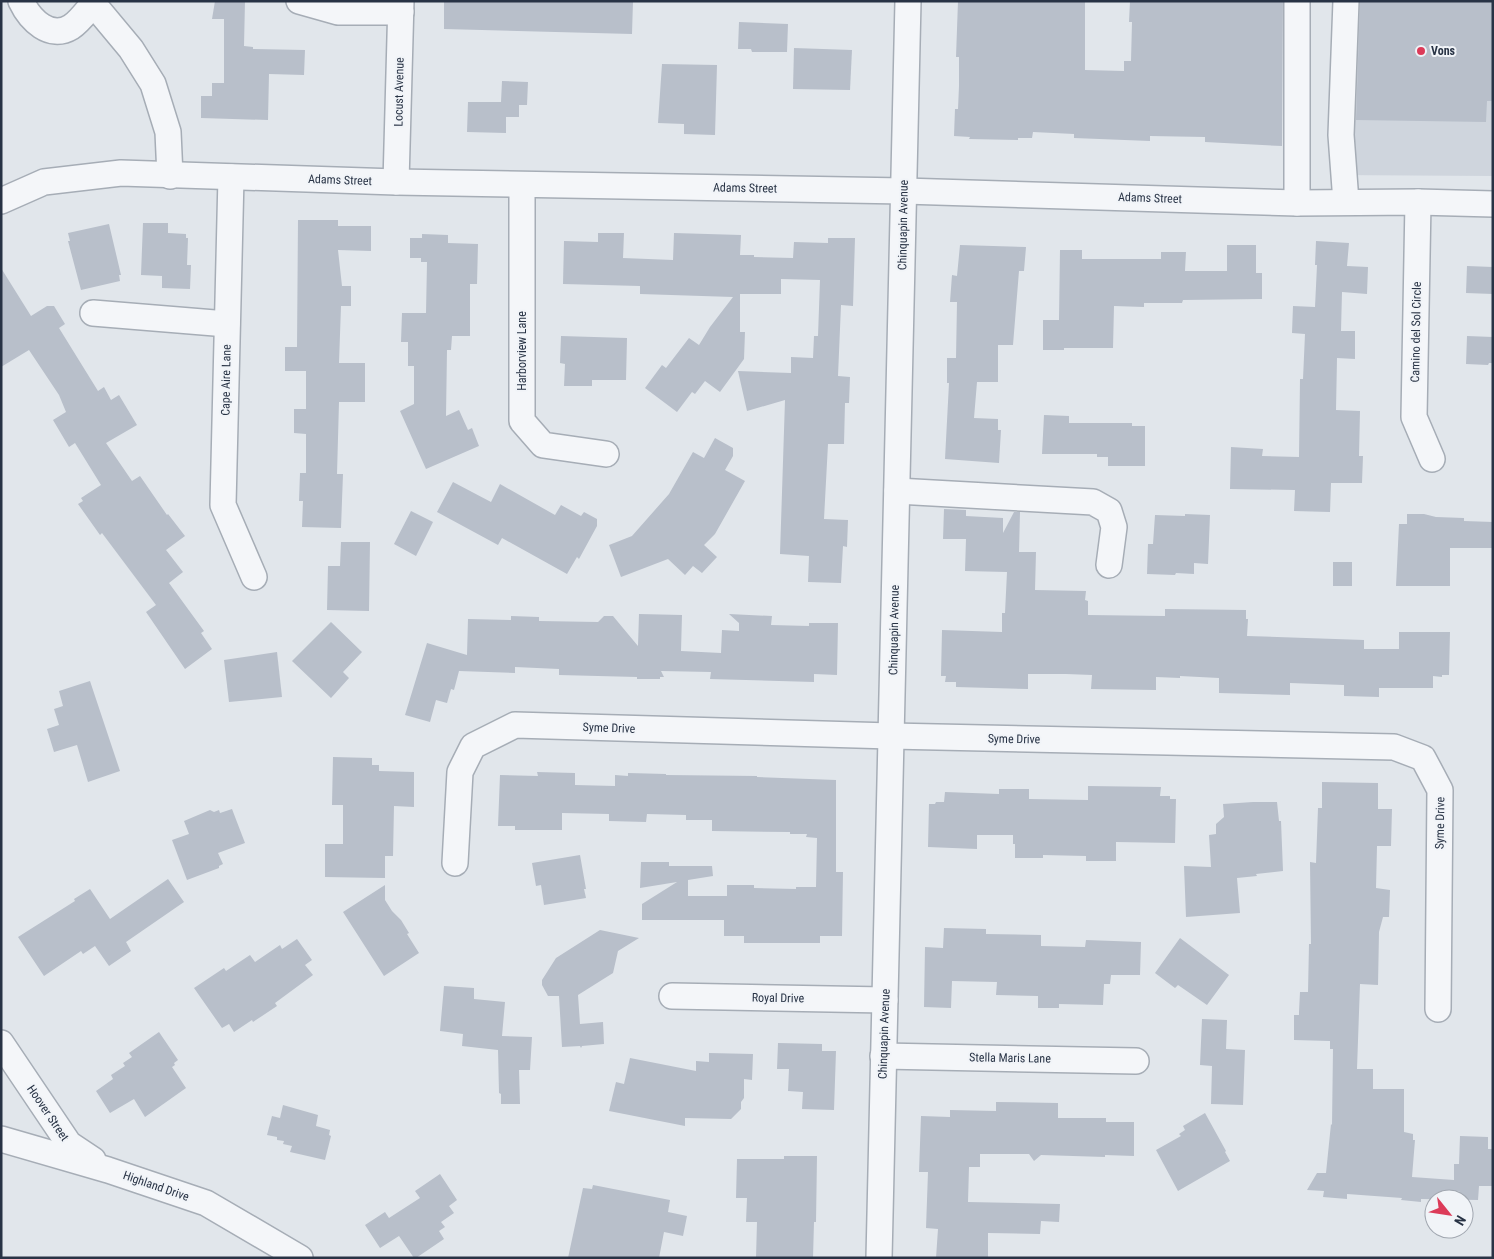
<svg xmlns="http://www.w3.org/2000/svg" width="1494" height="1259" viewBox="0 0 1494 1259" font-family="'Roboto Condensed',sans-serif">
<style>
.built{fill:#cfd5dd}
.building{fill:#b8bfca}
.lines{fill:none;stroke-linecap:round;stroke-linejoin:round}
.minor-casing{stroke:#a6adb6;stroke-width:28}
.minor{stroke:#f4f6f9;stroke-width:25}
.poi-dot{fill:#dc3b59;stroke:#f1f4f8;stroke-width:2}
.labels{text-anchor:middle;stroke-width:4;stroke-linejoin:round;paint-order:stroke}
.poi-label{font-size:12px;font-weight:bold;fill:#283345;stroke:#f1f4f8;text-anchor:start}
.street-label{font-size:12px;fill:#283345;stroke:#f1f4f8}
</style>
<rect width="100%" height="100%" fill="#e1e6eb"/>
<polygon class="built" points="1335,1 1493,1 1493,176 1331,175"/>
<g class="building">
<polygon points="215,1 245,1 244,46 253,47 253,49 305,50 304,75 269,74 268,120 201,118 201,96 212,96 212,83 224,83 224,19 212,19"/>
<polygon points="444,1 633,1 632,34 444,29"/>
<polygon points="958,1 1085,1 1085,70 1124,71 1124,61 1131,61 1132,22 1129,22 1130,1 1283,1 1282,146 1205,142 1205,137 1150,136 1150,141 1074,138 1074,134 1033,132 1032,138 1018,138 1018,140 969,139 970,137 954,136 955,109 958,109 959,86 959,57 956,57"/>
<polygon points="1360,1 1493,1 1493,101 1487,101 1486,122 1356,120"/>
<polygon points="739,22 788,24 787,52 752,52 751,49 738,49"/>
<polygon points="794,48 852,50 850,90 793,89"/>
<polygon points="662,64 717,65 715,135 684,134 684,124 658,123"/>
<polygon points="502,81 528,82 527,105 519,105 519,117 506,117 506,133 467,132 468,102 501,102"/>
<polygon points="298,220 338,220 338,226 371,226 371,251 338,250 342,286 351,286 351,306 341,306 339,363 365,363 365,402 339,402 337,474 343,474 341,528 302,527 303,501 299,501 300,473 306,473 306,434 294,433 294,409 306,409 306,371 285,371 285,347 297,347"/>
<polygon points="143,223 168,223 168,233 186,234 186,238 188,238 187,265 191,265 190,289 162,288 162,276 141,275"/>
<polygon points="109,224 121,275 119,275 120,281 81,290 68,241 70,241 68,233"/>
<polygon points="598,233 624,233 623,258 673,260 674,233 741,235 740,255 754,255 754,257 793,258 794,242 828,243 828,238 855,238 853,306 841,305 838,376 850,377 849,403 845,403 844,444 828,444 824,519 848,520 847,547 843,546 841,583 808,582 809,556 780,554 785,400 747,411 738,371 791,373 791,357 813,358 814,336 818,336 820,280 781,279 781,294 740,294 740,332 745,332 744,359 720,392 705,381 695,394 692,392 677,412 645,388 662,365 666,368 689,338 699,345 710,327 733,297 640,294 640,286 563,284 564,241 598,242"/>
<polygon points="422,234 448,235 448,243 478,244 477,284 470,284 470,336 452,336 451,350 447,350 446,416 459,410 468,430 472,428 479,446 426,469 400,411 414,404 414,366 408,366 408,342 401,342 402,313 426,313 427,262 421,262 421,258 410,258 410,238 422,238"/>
<polygon points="1316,241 1349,243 1347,266 1368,267 1367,294 1342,292 1341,331 1355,331 1355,359 1337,358 1336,410 1360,411 1359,456 1363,456 1362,483 1331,483 1330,512 1294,511 1295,490 1230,489 1231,447 1263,449 1262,456 1299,457 1300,379 1303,379 1305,334 1292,333 1293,306 1315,307 1317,265 1315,265"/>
<polygon points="960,245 1026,247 1024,271 1019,271 1013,345 998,345 998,382 977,382 974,418 998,419 998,430 1001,430 999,463 945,459 949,383 947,383 947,358 956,358 957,302 950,302 952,275 957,276"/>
<polygon points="1227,245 1256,245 1256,273 1262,273 1262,299 1183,300 1182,303 1144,303 1144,307 1114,306 1113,348 1064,348 1064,350 1043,350 1043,320 1059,320 1060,250 1082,250 1082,259 1161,259 1161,252 1186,252 1185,271 1227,271"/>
<polygon points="1467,266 1493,267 1493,294 1466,293"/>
<polygon points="1,268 31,316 47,306 54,306 65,324 59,328 98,391 104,387 111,400 119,395 137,425 106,443 132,481 140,476 167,515 168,514 185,536 166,550 183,572 169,583 204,631 201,633 212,649 185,669 146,612 156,605 102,533 100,535 78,504 83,501 81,498 101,485 75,443 69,447 53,420 66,412 59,395 29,350 1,367"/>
<polygon points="561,336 627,338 626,380 592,380 592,386 564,386 565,364 560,363"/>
<polygon points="1467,336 1493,337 1493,363 1489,363 1488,365 1466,364"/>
<polygon points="1044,415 1069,416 1069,423 1132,423 1132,426 1145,426 1145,466 1108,466 1108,457 1097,457 1097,454 1042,454"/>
<polygon points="715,438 733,448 733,456 725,470 745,481 715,534 704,545 717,557 702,573 693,566 685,575 668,559 621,577 609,545 632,536 669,494 693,452 704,458"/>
<polygon points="453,482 491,502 500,484 555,515 561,505 581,516 584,512 597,519 597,526 579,559 577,557 567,574 502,538 498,545 437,512"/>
<polygon points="944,509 966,510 966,516 1003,518 1003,533 1014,512 1020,512 1019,552 1036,552 1035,590 1086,591 1085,600 1088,601 1088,615 1165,616 1165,609 1246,610 1246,619 1248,619 1247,636 1364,640 1364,649 1399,649 1399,632 1450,632 1449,675 1442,675 1442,677 1433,676 1433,688 1379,688 1379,697 1344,696 1344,685 1290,683 1290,695 1219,693 1219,678 1180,676 1180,678 1156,677 1156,690 1091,689 1092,675 1066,674 1028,674 1028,689 956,687 956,682 945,682 946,676 941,676 942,630 1002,632 1002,613 1005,613 1007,572 965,571 966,539 943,539"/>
<polygon points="411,511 433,522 416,556 394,544"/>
<polygon points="1185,514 1210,515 1208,564 1194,563 1194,574 1176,573 1175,575 1147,574 1148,544 1153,544 1155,515 1185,516"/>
<polygon points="1407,514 1424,514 1436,517 1464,518 1464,521 1493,522 1493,548 1450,548 1450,586 1396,586 1399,524 1407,524"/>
<polygon points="341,542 370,542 369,611 327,610 328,566 340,566"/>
<rect x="1333" y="562" width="19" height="24"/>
<polygon points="639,614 682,615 681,651 721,653 722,630 739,631 739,623 729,614 772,616 771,625 809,626 809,623 838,623 837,675 814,674 814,682 710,679 711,672 661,671 664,677 660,677 660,679 637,679 637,677 559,675 559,669 515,667 515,673 459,671 454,690 451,689 447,703 436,700 430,722 405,715 427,643 467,655 468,619 511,620 511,616 539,617 539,621 598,622 604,616 613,616 638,646"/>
<polygon points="331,622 362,652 343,672 349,678 331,698 292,661"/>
<polygon points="277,652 282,697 229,702 224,660"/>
<polygon points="90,681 120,771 88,782 77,745 54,752 47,729 59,725 54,709 63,706 59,691"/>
<polygon points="333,757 372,758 372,765 379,765 379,771 414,772 414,807 394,806 393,856 385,856 385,878 325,877 325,844 343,844 343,805 332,805"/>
<polygon points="537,772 575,773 575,785 615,786 615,775 628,776 628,773 666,774 666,775 757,776 757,777 836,780 836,872 843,872 842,936 820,936 820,943 744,943 744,936 724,936 724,920 642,920 642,904 677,882 640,888 641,862 669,862 669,866 712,866 713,876 688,880 688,896 727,896 727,885 754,885 754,888 796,889 796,887 816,887 817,838 806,837 807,834 790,834 790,832 712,831 712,820 686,820 686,815 647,814 646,822 609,821 609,814 562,813 562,830 515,830 515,826 498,826 500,775 538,776"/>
<polygon points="1322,782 1378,783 1378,809 1392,809 1391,846 1377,846 1376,888 1390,890 1389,917 1383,917 1379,932 1378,985 1360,984 1357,1069 1373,1069 1373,1089 1404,1089 1404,1132 1413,1134 1413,1140 1415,1140 1412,1177 1454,1180 1454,1164 1459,1164 1460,1136 1488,1137 1488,1149 1493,1149 1493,1186 1479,1186 1478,1200 1421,1199 1421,1202 1401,1200 1402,1198 1347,1194 1347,1199 1323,1197 1324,1191 1307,1190 1317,1173 1326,1173 1331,1124 1332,1125 1333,1049 1330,1049 1330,1041 1294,1040 1294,1015 1299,1015 1299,1012 1300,992 1308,992 1309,944 1311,944 1310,862 1316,863 1318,808 1322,808"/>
<polygon points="1088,786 1161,787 1160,796 1170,796 1170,799 1176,799 1175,843 1116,842 1116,861 1086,861 1086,856 1043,855 1043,858 1015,858 1015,844 1013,844 1013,835 977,835 977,849 928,847 929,804 935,804 936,802 944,802 945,792 999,794 999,789 1029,789 1029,799 1088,800"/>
<polygon points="1253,802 1277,802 1279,821 1281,821 1283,871 1256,874 1257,876 1237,878 1240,913 1186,917 1184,866 1211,867 1209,835 1216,834 1216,824 1224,817 1223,804"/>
<polygon points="232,809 245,843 218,853 223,864 219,866 219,868 187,880 172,840 189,834 184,821 210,810 214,812 219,810 220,813"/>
<polygon points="580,855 586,889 584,889 586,898 544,905 541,885 536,886 532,863"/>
<polygon points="168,879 184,902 126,942 131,951 109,966 95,946 83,954 81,951 44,976 18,937 75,901 74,899 90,889 110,919"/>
<polygon points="385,885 385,900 392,911 401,920 409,933 407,934 419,953 384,976 343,912"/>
<polygon points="944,928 986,929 986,934 1041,935 1041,946 1085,947 1086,940 1141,942 1140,975 1111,975 1110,984 1104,984 1103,1005 1059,1004 1059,1008 1038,1008 1038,996 996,995 997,982 952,981 951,1008 924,1007 925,947 943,948"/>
<polygon points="600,930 639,938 618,951 613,973 578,995 580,1024 603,1022 604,1044 582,1046 581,1048 580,1046 562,1047 559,996 548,996 542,985 542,980 556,958"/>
<polygon points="1180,938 1229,975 1207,1005 1178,985 1175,988 1155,973"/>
<polygon points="297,939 312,960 305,965 313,975 275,1003 277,1006 253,1022 252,1020 234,1032 229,1024 222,1028 194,988 224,968 226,971 250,955 255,962 280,945 282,949"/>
<polygon points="444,986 474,988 474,999 505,1002 502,1036 532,1037 530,1070 519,1070 520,1104 501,1104 501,1094 499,1093 498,1050 462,1046 463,1034 440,1031"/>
<polygon points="1202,1019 1227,1020 1226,1049 1245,1050 1243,1105 1211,1104 1212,1066 1200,1065"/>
<polygon points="159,1032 178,1060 174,1063 175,1065 172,1067 186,1088 145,1117 134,1099 110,1113 96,1091 113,1079 111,1075 125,1066 123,1063 132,1057 129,1053"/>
<polygon points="778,1043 822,1044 822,1051 836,1051 834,1110 802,1109 803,1092 788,1091 789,1069 777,1069"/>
<polygon points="709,1053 753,1054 752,1080 744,1079 744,1098 741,1102 741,1109 731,1119 685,1118 685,1126 609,1111 616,1082 624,1084 630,1058 696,1071 696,1061 709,1062"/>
<polygon points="996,1102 1058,1103 1058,1118 1106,1118 1106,1122 1134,1122 1134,1156 1105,1155 1105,1157 1041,1155 1034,1161 1029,1154 980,1154 980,1167 969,1167 968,1202 1060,1204 1059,1222 1041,1221 1040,1234 988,1233 988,1258 936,1258 938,1229 926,1228 928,1172 919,1172 921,1116 950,1117 950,1110 996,1111"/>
<polygon points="283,1105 318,1115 316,1126 330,1130 329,1135 331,1136 325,1160 290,1152 292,1146 283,1144 284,1141 277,1140 277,1137 267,1135 272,1116 280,1118"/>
<polygon points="1205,1113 1226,1151 1225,1152 1230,1161 1178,1191 1156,1150 1181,1136 1179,1134 1185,1130 1183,1126"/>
<polygon points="784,1156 817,1156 816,1222 814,1222 813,1258 756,1258 757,1222 746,1222 747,1198 736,1198 737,1159 784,1159"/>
<polygon points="440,1174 457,1200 449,1206 454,1213 441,1222 445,1227 439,1231 444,1239 416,1258 414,1258 399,1236 380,1248 365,1225 385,1212 389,1218 420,1198 415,1191"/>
<polygon points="593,1185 670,1200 668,1212 687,1216 683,1236 664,1232 659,1258 568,1258 583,1188 592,1189"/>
</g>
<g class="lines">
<defs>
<g id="minor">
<path d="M21 1C30 20 50 40 71 27 79 22 87 11 93 4"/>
<polyline points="91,1 131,49 153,84 168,132 170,176"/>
<polyline points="299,1 338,12 401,12"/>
<polyline points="1346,1 1341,135 1346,202"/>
<polyline points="231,177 223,505 254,577"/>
<polyline points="396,182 401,1"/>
<polyline points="522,185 522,421 543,445 606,454"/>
<polyline points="1,201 44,182 121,173 396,182 904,191 1297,203 1418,202 1493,204"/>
<polyline points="1418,202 1414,417 1432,459"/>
<polyline points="1297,203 1297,1"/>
<polyline points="93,313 227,324"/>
<polyline points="897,491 1093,502 1109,511 1114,527 1109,565"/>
<polyline points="455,863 460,772 473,746 515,725 891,736 1394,747 1423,758 1440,790 1438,1009"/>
<polyline points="672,996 885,1000"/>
<polyline points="1,1043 69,1144 93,1160"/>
<polyline points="883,1056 1136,1061"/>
<polyline points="1,1139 108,1170 206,1203 300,1258"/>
<polyline points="879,1258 908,1"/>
</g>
</defs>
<use href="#minor" class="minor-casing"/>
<use href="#minor" class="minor"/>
</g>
<circle class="poi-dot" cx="1421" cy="51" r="5"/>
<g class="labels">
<g class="poi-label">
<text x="1431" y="55">Vons</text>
</g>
<g class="street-label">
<text transform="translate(399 92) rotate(-89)" y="4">Locust Avenue</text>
<text transform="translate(340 180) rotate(2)" y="4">Adams Street</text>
<text transform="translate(745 188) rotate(1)" y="4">Adams Street</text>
<text transform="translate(1150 198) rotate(2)" y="4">Adams Street</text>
<text transform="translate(903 225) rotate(-89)" y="4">Chinquapin Avenue</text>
<text transform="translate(1416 332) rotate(-89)" y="4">Camino del Sol Circle</text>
<text transform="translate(522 351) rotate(-90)" y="4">Harborview Lane</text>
<text transform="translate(226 380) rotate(-89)" y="4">Cape Aire Lane</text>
<text transform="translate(894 630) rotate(-89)" y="4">Chinquapin Avenue</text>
<text transform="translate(609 728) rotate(2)" y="4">Syme Drive</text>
<text transform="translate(1014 739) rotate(1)" y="4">Syme Drive</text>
<text transform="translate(1440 823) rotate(-89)" y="4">Syme Drive</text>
<text transform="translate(778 998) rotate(1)" y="4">Royal Drive</text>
<text transform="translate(884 1034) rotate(-88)" y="4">Chinquapin Avenue</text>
<text transform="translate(1010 1058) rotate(1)" y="4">Stella Maris Lane</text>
<text transform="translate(48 1113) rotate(56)" y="4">Hoover Street</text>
<text transform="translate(156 1186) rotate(19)" y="4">Highland Drive</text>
</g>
</g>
<rect width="1494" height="1259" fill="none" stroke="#283345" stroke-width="5"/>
<g transform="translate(1449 1214) rotate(120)"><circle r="24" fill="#f1f4f8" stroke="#a1a7b0"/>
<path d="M0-4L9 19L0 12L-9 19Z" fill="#dc3b59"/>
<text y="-8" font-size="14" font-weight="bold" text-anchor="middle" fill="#283345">N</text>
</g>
</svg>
